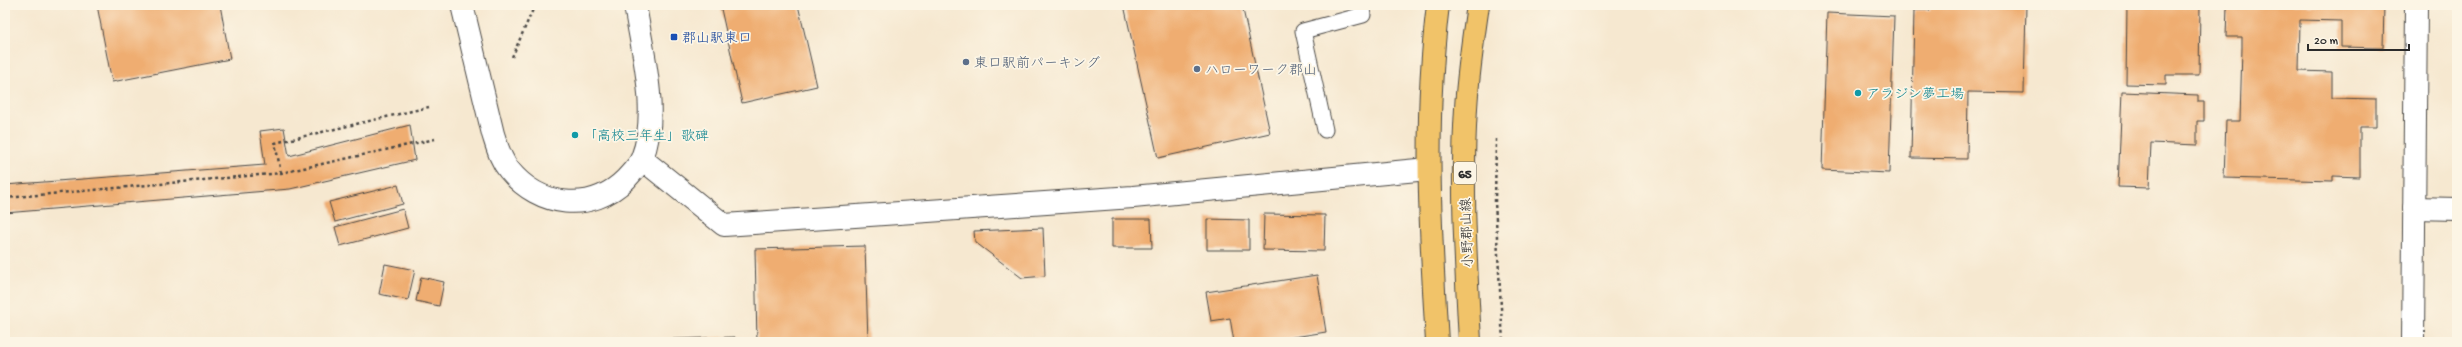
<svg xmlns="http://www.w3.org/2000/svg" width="2462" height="347" viewBox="0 0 2462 347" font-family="'Gochi Hand','Klee One',sans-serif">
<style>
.building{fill:#efad71}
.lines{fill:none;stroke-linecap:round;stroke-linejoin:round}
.lane-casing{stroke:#494744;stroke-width:17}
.street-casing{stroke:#494744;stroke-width:24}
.primary-casing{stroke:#494744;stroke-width:24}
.path{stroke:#494744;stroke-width:2.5;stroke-dasharray:3 3;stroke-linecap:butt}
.lane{stroke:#fff;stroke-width:15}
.street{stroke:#fff;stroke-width:22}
.primary{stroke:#f1c369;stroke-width:22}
.transit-dot{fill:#1a4fb4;stroke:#fcf5e5;stroke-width:1.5}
.service-dot{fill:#5c6f8a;stroke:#fcf5e5;stroke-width:1.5}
.culture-dot{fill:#0f9aa8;stroke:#fcf5e5;stroke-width:1.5}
.labels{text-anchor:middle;stroke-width:3.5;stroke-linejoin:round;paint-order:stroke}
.shield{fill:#fcf5e5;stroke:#6a6863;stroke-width:1}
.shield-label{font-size:13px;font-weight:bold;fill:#2b2b2b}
.transit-label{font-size:14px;fill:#164399;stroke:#fcf5e5;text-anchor:start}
.service-label{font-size:14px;fill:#4e5e75;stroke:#fcf5e5;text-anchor:start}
.culture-label{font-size:14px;fill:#0d838f;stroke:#fcf5e5;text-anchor:start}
.street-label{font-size:14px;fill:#2b2b2b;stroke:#fcf5e5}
</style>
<rect width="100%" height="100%" fill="#fcf5e5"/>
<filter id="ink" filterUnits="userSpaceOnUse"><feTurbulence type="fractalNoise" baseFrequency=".025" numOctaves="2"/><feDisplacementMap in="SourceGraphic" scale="8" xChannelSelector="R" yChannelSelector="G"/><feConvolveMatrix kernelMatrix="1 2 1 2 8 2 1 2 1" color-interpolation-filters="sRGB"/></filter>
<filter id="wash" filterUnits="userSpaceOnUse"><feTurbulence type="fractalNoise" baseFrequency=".012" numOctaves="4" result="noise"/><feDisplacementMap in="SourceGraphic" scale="16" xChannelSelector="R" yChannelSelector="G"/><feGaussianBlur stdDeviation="0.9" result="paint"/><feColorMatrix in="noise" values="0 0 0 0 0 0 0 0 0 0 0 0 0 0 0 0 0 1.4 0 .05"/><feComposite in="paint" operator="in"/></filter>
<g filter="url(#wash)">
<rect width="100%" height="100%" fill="#f6e8d0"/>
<g id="blocks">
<g class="building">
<polygon points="97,5 220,5 230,59 112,82"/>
<polygon points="740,5 798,5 817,86 742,103 721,9"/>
<polygon points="1124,5 1242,5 1270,133 1158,158"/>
<polygon points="1930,5 2026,5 2024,93 1968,92 1967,159 1911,158 1914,10 1930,10"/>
<polygon points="2127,5 2200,5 2199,75 2166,75 2166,85 2126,84"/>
<polygon points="2227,5 2384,5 2383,48 2341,47 2341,21 2300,20 2299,71 2332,72 2332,98 2376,99 2376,127 2360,127 2360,177 2333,176 2333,181 2224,178 2226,121 2240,121 2242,48 2242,37 2226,37"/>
<polygon points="1827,13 1894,16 1889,173 1822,170"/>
<polygon points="2122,92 2198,95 2198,102 2204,102 2204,121 2197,121 2197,145 2151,143 2149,188 2118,187"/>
<polygon points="410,125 415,160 290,189 5,213 5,185 265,165 260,131 284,128 289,156"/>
<polygon points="398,185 403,204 335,222 329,202"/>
<polygon points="403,209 408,228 340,246 335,227"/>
<polygon points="1264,214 1325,215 1324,251 1263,250"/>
<polygon points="1112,219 1151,219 1152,248 1112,248"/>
<polygon points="1207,219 1249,220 1249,250 1207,250"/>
<polygon points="1043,228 1045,276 1022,278 975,242 974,231"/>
<polygon points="865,246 868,342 757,342 755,249"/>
<polygon points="385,264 415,270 408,300 379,294"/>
<polygon points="1317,275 1326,332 1262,342 1234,342 1230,318 1211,321 1206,292"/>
<polygon points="421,277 444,282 439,306 416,301"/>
<polygon points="735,337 735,342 646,342 646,340"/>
</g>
</g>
</g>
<g filter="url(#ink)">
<use href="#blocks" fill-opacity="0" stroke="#494744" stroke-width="1"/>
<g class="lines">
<defs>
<polyline id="lane" points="1325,130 1303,31 1363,15 1361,5"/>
<g id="street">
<path d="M462 5 493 134C497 146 500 159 509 170 539 207 591 214 626 179 631 173 639 166 642 158 660 113 642 51 635 5"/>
<polyline points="642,159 724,225 1133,197 1428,169"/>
<polyline points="2414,208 2457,209"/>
<polyline points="2413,342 2416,5"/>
</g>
<g id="primary">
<path d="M1437 342C1430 229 1424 118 1438 5"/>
<path d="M1470 342C1466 264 1461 186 1466 108 1468 73 1473 39 1478 5"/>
</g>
</defs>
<use href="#lane" class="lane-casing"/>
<use href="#street" class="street-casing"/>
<use href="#primary" class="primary-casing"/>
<g class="path">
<polyline points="512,57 535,5"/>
<polyline points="1496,139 1495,202 1503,342"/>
<polyline points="281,173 275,143 429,107"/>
<polyline points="5,198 281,173 435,139"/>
</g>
<use href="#lane" class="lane"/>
<use href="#street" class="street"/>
<use href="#primary" class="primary"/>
</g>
</g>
<rect class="transit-dot" x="670" y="33" width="8" height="8" rx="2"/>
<g class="service-dot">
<circle cx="966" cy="62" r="4"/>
<circle cx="1197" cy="69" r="4"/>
</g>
<g class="culture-dot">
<circle cx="1858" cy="93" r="4"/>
<circle cx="575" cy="135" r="4"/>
</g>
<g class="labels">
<rect class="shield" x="1454" y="162" width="22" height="22" rx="3"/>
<g class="shield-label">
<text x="1465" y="178">65</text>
</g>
<g class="transit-label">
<text x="682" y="42">郡山駅東口</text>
</g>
<g class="service-label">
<text x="974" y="67">東口駅前パーキング</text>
<text x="1205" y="74">ハローワーク郡山</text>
</g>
<g class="culture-label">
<text x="1866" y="98">アラジン夢工場</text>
<text x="583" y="140">「高校三年生」歌碑</text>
</g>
<g class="street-label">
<text transform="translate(1466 233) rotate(-92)" y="5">小野郡山線</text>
</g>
</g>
<rect width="2462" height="347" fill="none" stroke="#fcf5e5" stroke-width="20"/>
<path d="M2308 44v6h101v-6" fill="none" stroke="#2b2b2b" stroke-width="2"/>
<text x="2314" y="44" font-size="12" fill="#2b2b2b" stroke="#fcf5e5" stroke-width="3" paint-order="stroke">20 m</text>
</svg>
